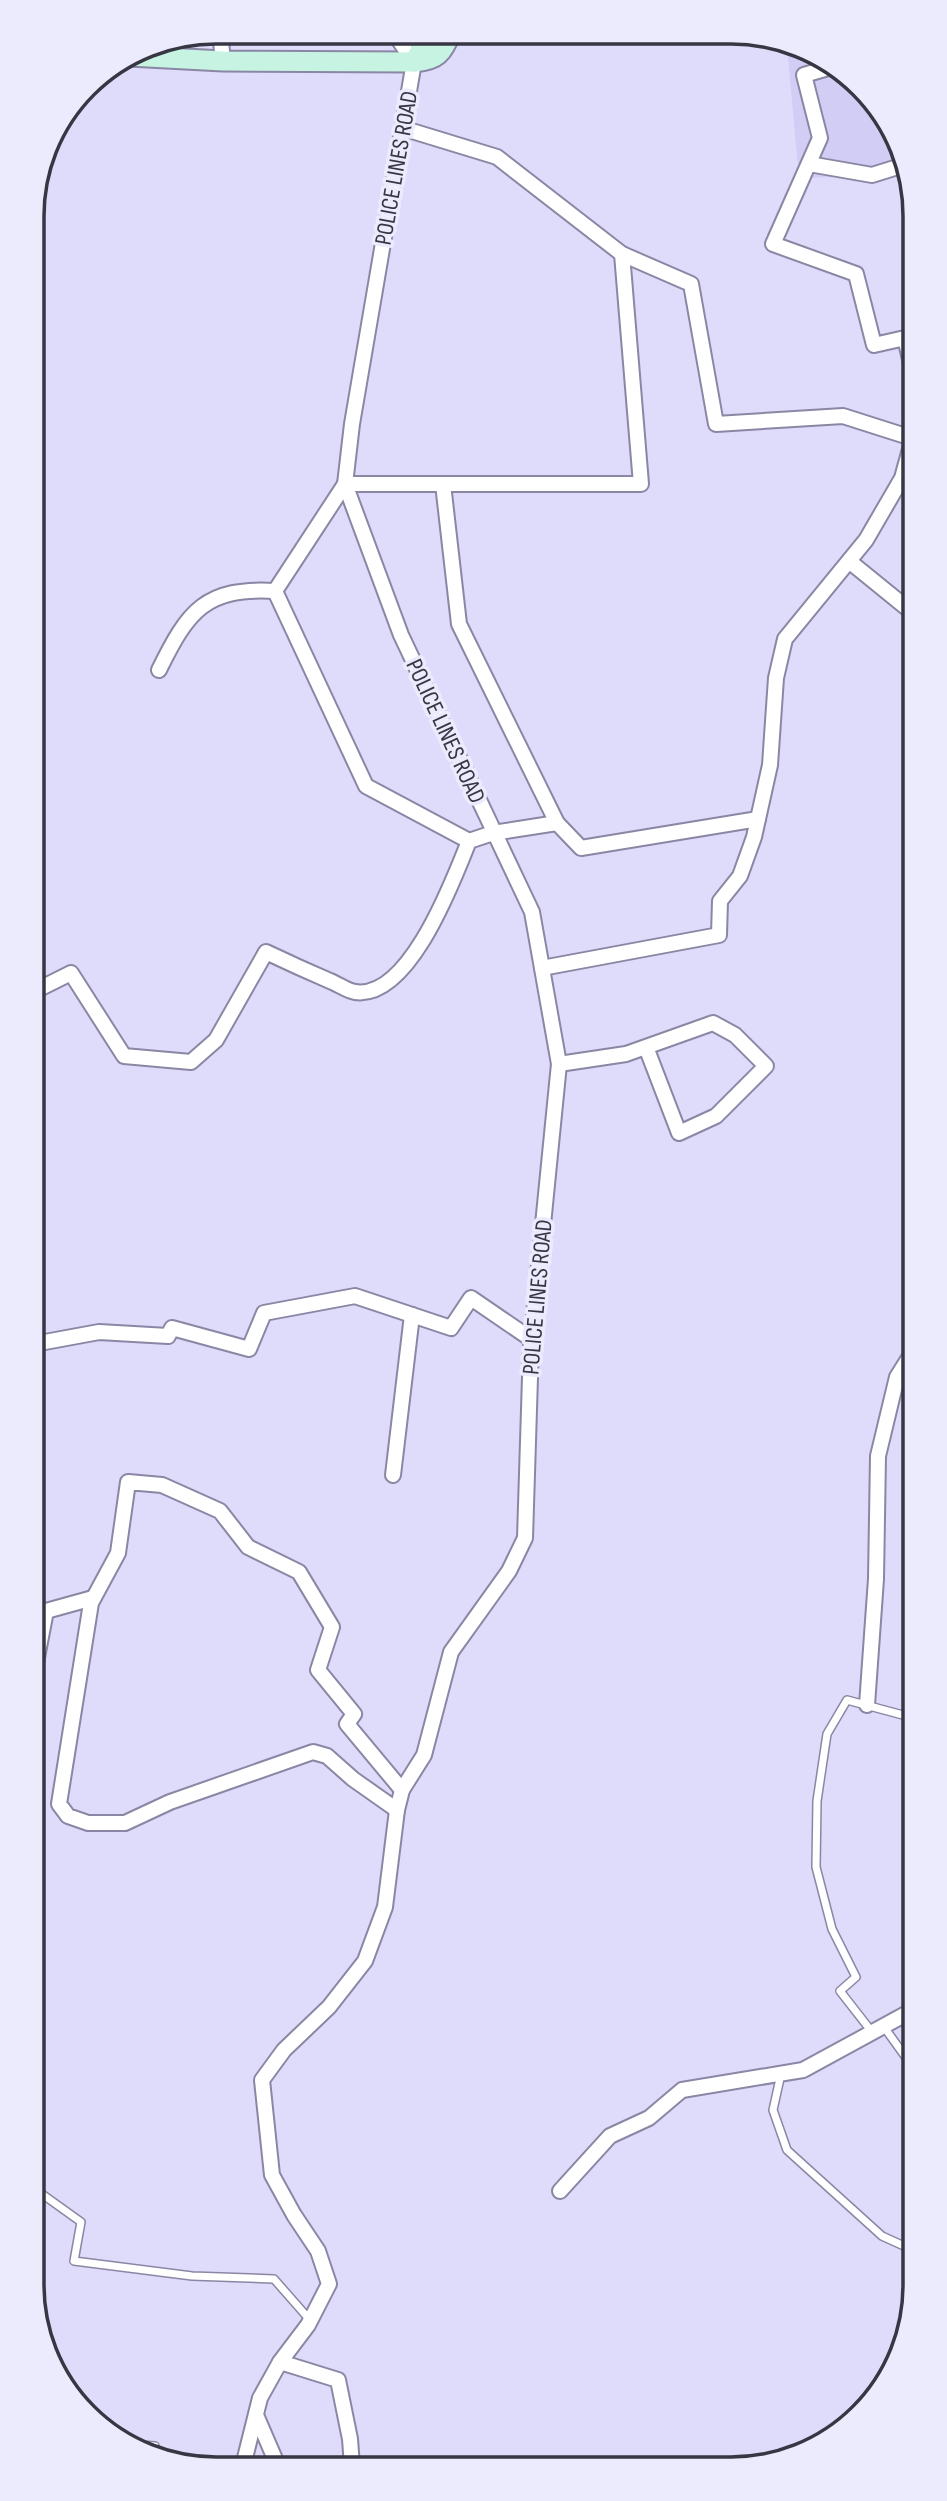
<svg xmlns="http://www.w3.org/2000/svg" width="947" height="2501" viewBox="0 0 947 2501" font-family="'Sofia Sans Condensed',sans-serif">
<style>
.built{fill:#d2cdf5}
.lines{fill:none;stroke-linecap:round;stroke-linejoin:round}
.service-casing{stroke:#8a87a4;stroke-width:10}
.minor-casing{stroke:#8a87a4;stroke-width:18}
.secondary-casing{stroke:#8a87a4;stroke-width:23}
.service{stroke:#fff;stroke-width:7}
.minor{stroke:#fff;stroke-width:14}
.secondary{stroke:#c7f3e2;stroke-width:19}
.labels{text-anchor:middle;stroke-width:7;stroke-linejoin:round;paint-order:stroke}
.street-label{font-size:24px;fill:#373643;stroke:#eceafd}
.rim{fill:none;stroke:#373643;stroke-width:3.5}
</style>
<rect width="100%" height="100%" fill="#dedbfb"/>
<polygon class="built" points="787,46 861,85 907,169 889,176 799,178"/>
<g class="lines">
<defs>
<g id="service">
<polyline points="884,2027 915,2070"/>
<polyline points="872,2032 840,1991 856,1977 832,1929 816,1867 817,1801 827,1734 847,1700 914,1718"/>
<polyline points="781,2074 773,2110 787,2150 882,2236 915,2251"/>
<polyline points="35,2189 81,2222 74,2261 192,2276 274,2279 310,2320"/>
<polyline points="140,2445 155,2446 154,2452"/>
</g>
<g id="minor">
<polyline points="220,32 223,61"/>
<polyline points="828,68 804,75 820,138 773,244 856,274 874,345 905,338 912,368"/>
<polyline points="402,128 497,157 622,254 691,284 716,424 843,416 912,438"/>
<polyline points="809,164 872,175 904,165"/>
<polyline points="443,484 459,624 557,823"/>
<polyline points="849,561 913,613"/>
<polyline points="275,591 345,484 641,484 622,254"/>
<polyline points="275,591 366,786 469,841"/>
<path d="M159 670C188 611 205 587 275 591"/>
<polyline points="542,968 719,935 720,901 740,876 754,837 770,765 776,678 785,639 866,540 902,478 912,442"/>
<path d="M33 992 71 973 124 1056 191 1062 216 1040 266 952C287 962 309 972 330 981 338 984 347 991 355 992 409 1000 453 881 469 841L493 833 557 823 581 848 758 819"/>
<polyline points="559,1064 626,1054 713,1023 735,1035 766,1066 716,1116 679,1133 646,1047"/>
<polyline points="34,1344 99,1332 168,1336 172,1328 249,1349 264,1313 355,1296 451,1328 471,1298 531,1339"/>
<polyline points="393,1475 412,1315"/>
<polyline points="34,1673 46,1611 93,1598"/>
<polyline points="867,1705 876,1579 878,1456 897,1377 914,1350"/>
<polyline points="397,1810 353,1779 327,1756 313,1752 170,1802 125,1823 88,1823 68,1816 59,1804 91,1603 118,1553 128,1482 162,1485 220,1511 248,1547 299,1572 332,1627 318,1670 354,1714 347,1724 402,1790"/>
<polyline points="560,2191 610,2136 649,2118 682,2090 803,2070 915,2009"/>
<polyline points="280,2362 338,2380 350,2439 352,2466"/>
<polyline points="256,2415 278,2466"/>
<polyline points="243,2466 260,2398 280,2362 308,2325 329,2284 318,2251 294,2215 272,2175 262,2080 284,2050 329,2007 365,1961 385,1907 397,1810 402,1790 424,1755 451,1652 509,1571 525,1538 531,1345 559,1064 532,912 401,635 345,484 352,424 414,62 394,33"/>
</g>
<g id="secondary">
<path d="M129 56 223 61 414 62C438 60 441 54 451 33"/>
<polyline points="414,62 430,33"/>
</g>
</defs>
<use href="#service" class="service-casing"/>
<use href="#minor" class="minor-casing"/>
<use href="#secondary" class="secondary-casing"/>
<use href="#service" class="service"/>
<use href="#minor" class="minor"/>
<use href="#secondary" class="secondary"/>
</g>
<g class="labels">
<g class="street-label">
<text transform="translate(396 168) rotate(-80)" y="8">POLICE LINES ROAD</text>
<text transform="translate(446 731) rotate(65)" y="8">POLICE LINES ROAD</text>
<text transform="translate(537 1297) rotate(-85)" y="8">POLICE LINES ROAD</text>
</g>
</g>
<path d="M0 0H947V2501H0ZM216 44H731A172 172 0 0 1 903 216V2285A172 172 0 0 1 731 2457H216A172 172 0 0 1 44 2285V216A172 172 0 0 1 216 44Z" fill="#eceafd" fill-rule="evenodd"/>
<path class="rim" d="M216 44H731A172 172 0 0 1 903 216V2285A172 172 0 0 1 731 2457H216A172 172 0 0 1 44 2285V216A172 172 0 0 1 216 44Z"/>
</svg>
